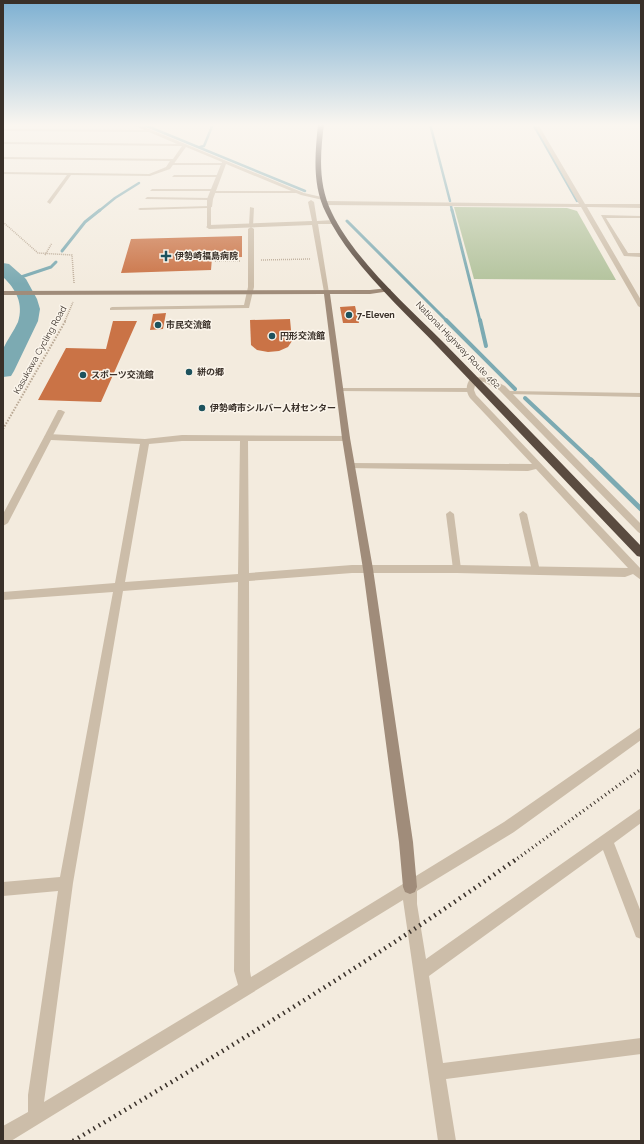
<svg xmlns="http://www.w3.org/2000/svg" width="644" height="1144" viewBox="0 0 644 1144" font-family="Raleway,'Noto Sans JP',sans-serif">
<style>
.green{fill:#b3c39d}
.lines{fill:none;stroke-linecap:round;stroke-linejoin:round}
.stream-far3{stroke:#7caab2;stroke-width:2.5}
.stream-far2{stroke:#7caab2;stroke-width:3}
.stream-far1{stroke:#7caab2;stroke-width:4}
.stream{stroke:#7caab2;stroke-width:5}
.river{fill:#7caab2;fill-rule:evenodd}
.building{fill:#ca7346}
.path-far1{stroke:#b8a793;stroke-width:1.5;stroke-dasharray:1 1;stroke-linecap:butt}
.path{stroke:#b8a793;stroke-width:2;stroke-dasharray:1.5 1.5;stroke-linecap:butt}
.lane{fill:#ccbda9;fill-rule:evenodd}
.street{fill:#ccbda9;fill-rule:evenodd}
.secondary{fill:#a08c7a;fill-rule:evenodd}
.highway{fill:#5a4b40;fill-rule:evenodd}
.rail-far1{stroke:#393029;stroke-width:3.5;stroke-dasharray:1 3.5;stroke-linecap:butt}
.rail{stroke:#393029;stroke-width:4.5;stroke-dasharray:1.5 4.5;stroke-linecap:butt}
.poi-dot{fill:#1d525d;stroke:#fbf5eb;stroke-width:1.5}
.labels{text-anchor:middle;stroke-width:3;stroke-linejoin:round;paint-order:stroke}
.far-poi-label{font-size:9px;font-weight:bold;fill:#393029;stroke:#fbf5eb;text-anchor:start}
.far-street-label{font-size:9px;fill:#393029;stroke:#fbf5eb}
</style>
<rect width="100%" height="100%" fill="#f3ebde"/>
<polygon class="green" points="454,207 567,208 577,211 616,280 474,279"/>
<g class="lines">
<g class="stream-far3">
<polyline points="142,124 305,191"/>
<polyline points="430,124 450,201"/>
<polyline points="533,124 577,201"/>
<polyline points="200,147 204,146 213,124"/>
<polyline points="451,206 452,211"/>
<polyline points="99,211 115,198 139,183"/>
</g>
<g class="stream-far2">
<polyline points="452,210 480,321"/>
<polyline points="347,221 447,321"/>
<polyline points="62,251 85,222 100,210"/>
<polyline points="15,279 51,267 56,262"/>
</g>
<g class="stream-far1">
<polyline points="446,320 515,389"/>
<polyline points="480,320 486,346"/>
<polyline points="525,398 592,461"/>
</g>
<polyline class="stream" points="591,460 641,509"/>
<path class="river" d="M3 263 9 264 26 279 37 299 40 309 38 321 14 371 11 376 3 377C3 369 1 357 3 349 7 340 14 331 18 322 24 304 16 289 3 277Z"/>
</g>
<g class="building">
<polygon points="242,236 242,257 212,258 211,270 121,273 131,239"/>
<polygon points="355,306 359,323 343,323 340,307"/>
<polygon points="166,313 163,329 150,330 153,314"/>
<polygon points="290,319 292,341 288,347 279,351 268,352 257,350 251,345 250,320"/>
<polygon points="113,321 137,321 101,402 38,400 66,348 106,349"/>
</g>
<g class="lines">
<g class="path-far1">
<polyline points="3,222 38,253 72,255 74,283"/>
<polyline points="45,255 52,243"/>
<polyline points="261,260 310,259"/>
<polyline points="215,261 240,261"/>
<polyline points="65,321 73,302"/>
</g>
<polyline class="path" points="3,429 66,320"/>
<g class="lane">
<polygon points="169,163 222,163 224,164 222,165 171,165"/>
<polygon points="174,175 218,175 220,176 218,177 172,177"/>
<polygon points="152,189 213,189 215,191 296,191 298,192 296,193 213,193 211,191 150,191"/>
<polygon points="147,197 210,198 212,199 210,200 145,199"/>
<polygon points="211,206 211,227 209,228 207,227 207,208 140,210 138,209 140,208"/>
<polygon points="250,207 254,208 253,226 251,227 254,229 254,287 249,308 110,310 110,308 112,307 244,305 248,287 248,229 251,227 249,226"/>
<polygon points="601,215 641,216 641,218 606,218 628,253 641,253 641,257 624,256"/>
<polygon points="340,388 470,388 473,390 470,392 338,391 338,389"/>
<polygon points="507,391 641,393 641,397 505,394 505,392"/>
<polygon points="58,410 61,410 65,412 51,439 45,439 44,437"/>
<polygon points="450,511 454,514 461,569 460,571 454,571 453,569 446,514"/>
<polygon points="523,511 527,514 540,571 539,574 533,574 532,571 519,514"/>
</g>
<g class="street">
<polygon points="132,124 137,124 304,193 326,198 323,200 301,195 226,164 213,199 212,207 207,208 207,199 222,162 186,147 170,169 150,176 71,175 50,204 47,202 67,175 3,174 3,172 149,174 166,167 170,161 3,159 3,157 173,159 182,146 3,144 3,142 177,144 149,132 3,131 3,129 144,130"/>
<polygon points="534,124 538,124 585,204 641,204 641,208 587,207 641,300 641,308 638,306 581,207 325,205 322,203 325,201 579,204"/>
<polygon points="311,200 314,202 317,221 334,220 337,222 334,224 318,224 329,293 324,292 312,225 209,229 206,227 209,225 312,221 308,202"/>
<path d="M471 377 489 378 505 386 641 524V534L638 532 499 390 484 382 476 381 474 390 476 395 641 569V580L633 574 625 577 457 573H352L249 581 250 971 251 977 504 822 641 727V740L514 832 417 891V904L426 959 641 808V823L614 843 641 912V939L636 937 603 850 429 976 443 1063 641 1038V1054L446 1079 456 1141H438L403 900 11 1141H3V1126L28 1112V1095L58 891 3 896V882L60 877 113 592 3 600V592L115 583 140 444 51 440 8 523 3 526V514L44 437 48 434 145 439 182 435 349 436 350 438 349 440 346 441H248L249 573 352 565H457L628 568 536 469 528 471 348 468 347 466 348 464 351 463 532 464 470 398C465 390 466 385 471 377ZM182 441H240L238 574 125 582 149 444ZM238 582 234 971 238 985 44 1102 73 883 123 591Z"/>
</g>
<polygon class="secondary" points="388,288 391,290 390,291 370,294 330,294 350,438 373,569 413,842 417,887 415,892 410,894 405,892 403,887 399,842 363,569 342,438 324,294 3,295 3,291 370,290"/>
<path class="highway" d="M318 124H324C320 155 318 185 332 213 354 259 406 305 442 341 509 409 575 477 641 546V557L637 556C571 487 505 417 438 347 401 308 349 262 326 213 312 185 315 155 318 124Z"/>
<polyline class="rail-far1" points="514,861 641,769"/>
<path class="rail" d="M73 1141C223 1052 372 961 515 860"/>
</g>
<linearGradient id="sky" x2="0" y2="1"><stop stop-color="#7db0d2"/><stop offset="0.44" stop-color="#faf6f0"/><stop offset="1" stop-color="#faf6f0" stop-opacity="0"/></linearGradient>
<rect width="644" height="284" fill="url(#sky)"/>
<g class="poi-dot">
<path d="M164 250h4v4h4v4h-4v4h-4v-4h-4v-4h4z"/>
<circle cx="349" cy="315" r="4"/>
<circle cx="158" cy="325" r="4"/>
<circle cx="272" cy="336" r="4"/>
<circle cx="189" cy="372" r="4"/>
<circle cx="83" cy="375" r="4"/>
<circle cx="202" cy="408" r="4"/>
</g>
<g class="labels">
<g class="far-poi-label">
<text x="175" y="259">伊勢崎福島病院</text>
<text x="357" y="318">7-Eleven</text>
<text x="166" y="328">市民交流館</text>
<text x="280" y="339">円形交流館</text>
<text x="197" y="375">絣の郷</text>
<text x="91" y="378">スポーツ交流館</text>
<text x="210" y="411">伊勢崎市シルバー人材センター</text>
</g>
<g class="far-street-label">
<text transform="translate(458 345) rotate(46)" y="3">National Highway Route 462</text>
<text transform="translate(40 350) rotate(-61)" y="3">Kasukawa Cycling Road</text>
</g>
</g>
<rect width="644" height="1144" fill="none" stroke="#393029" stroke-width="8"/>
</svg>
